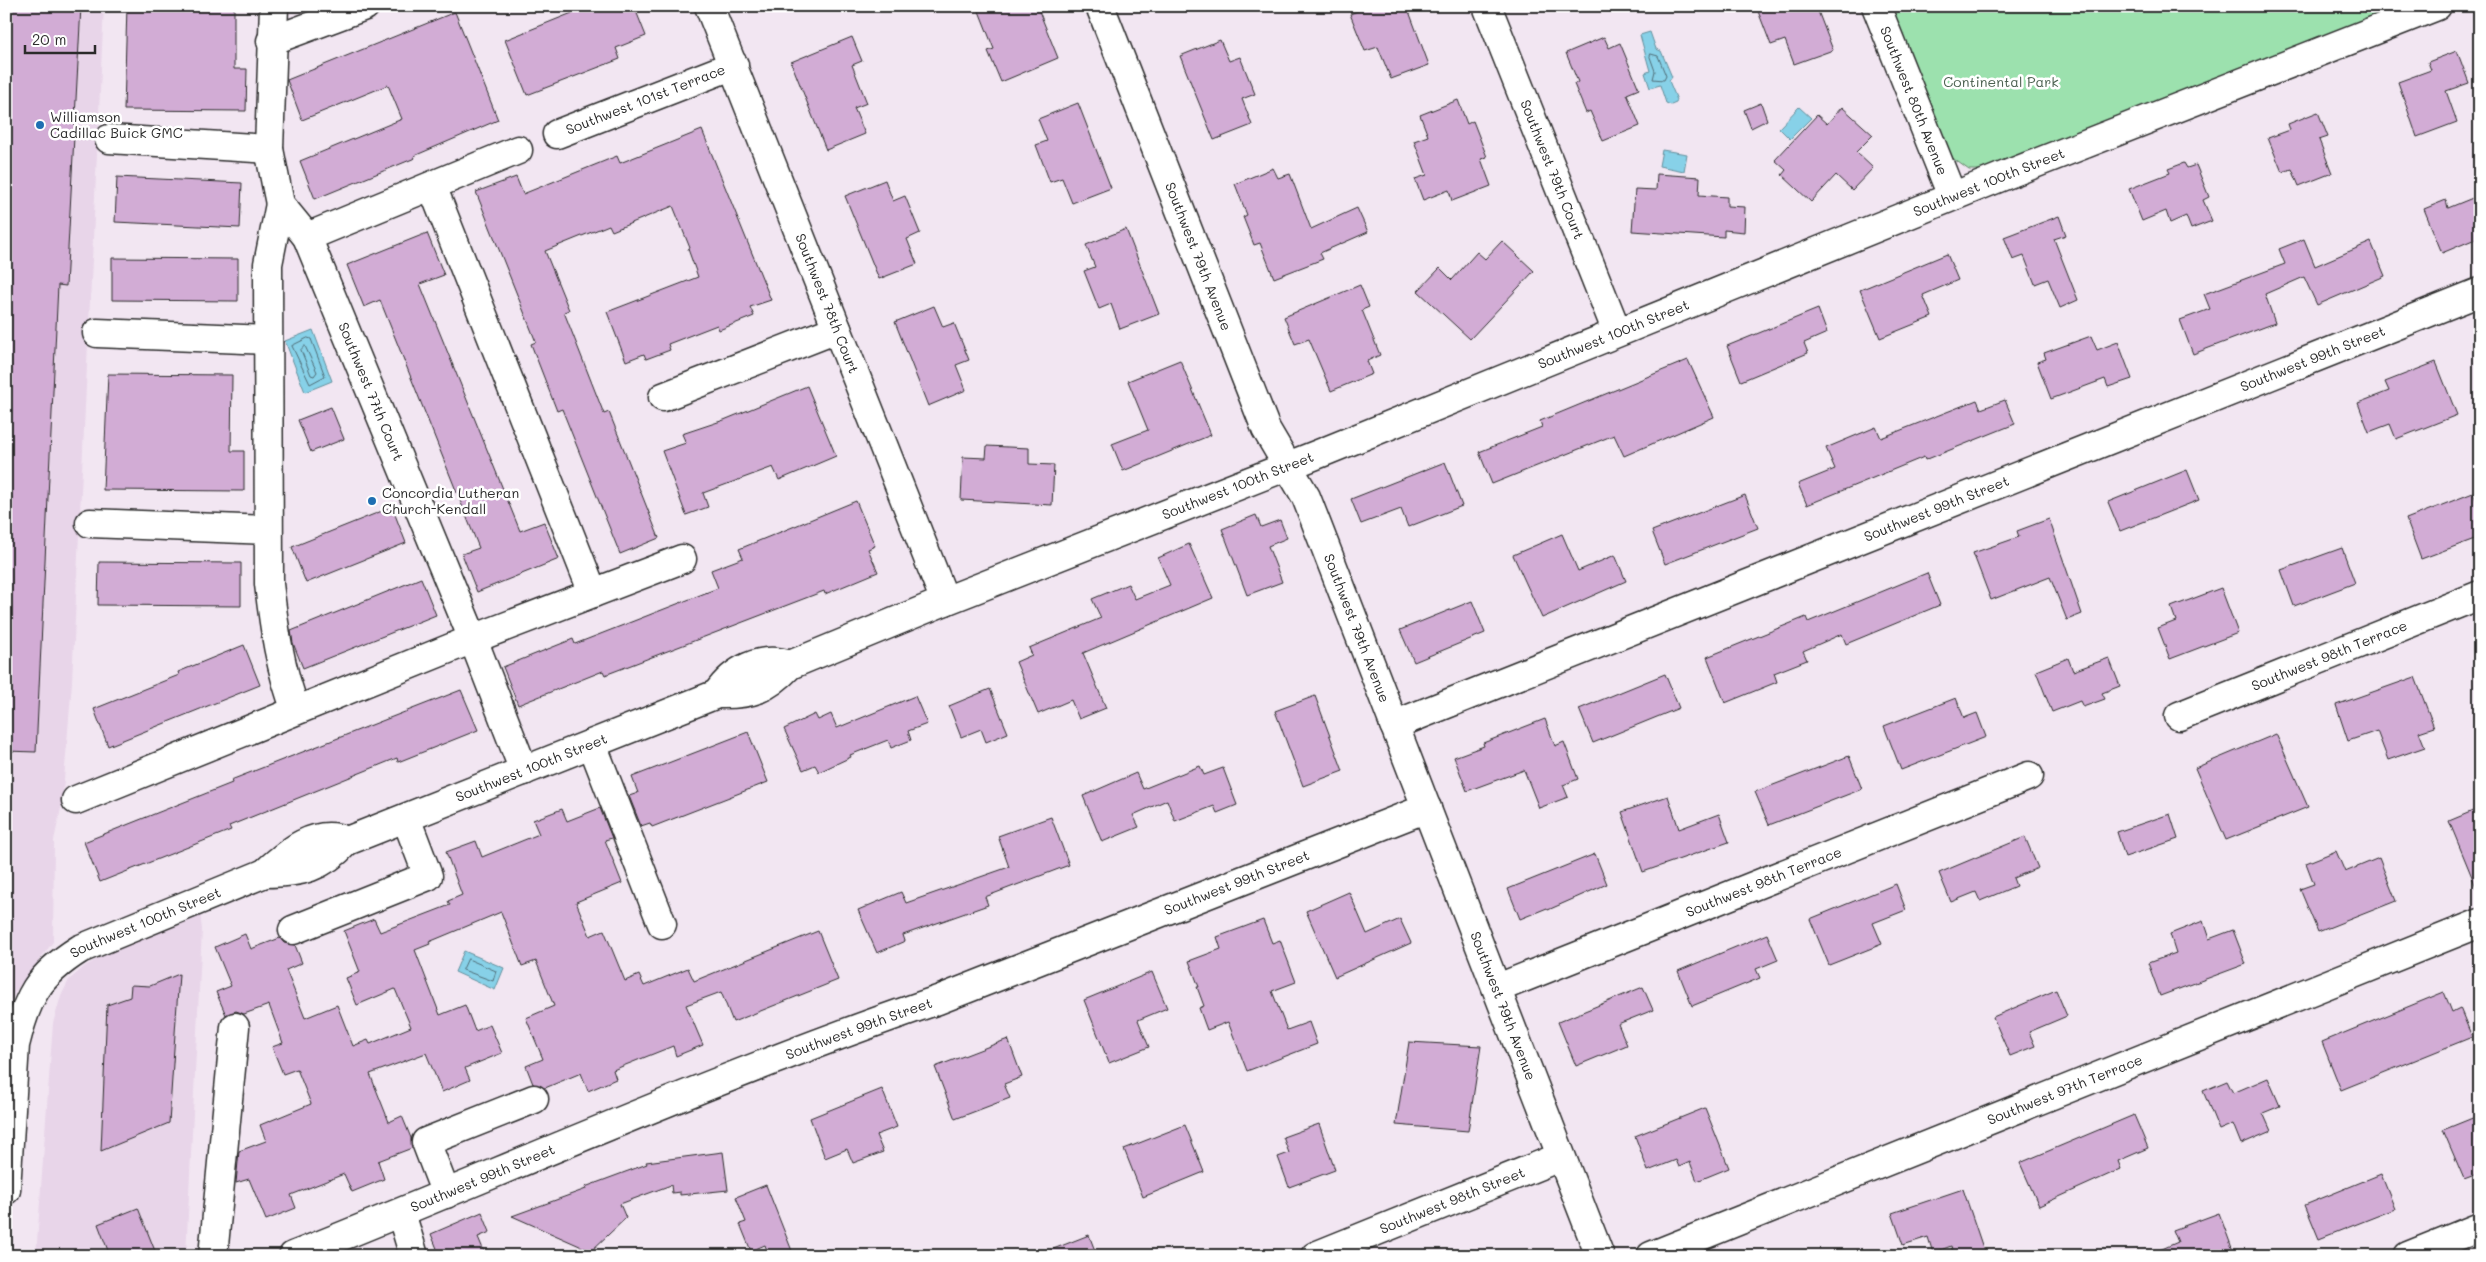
<svg xmlns="http://www.w3.org/2000/svg" width="2486" height="1262" viewBox="0 0 2486 1262" font-family="Mali,sans-serif">
<style>
.built{fill:#e8d5e9}
.green{fill:#9ce1ae;stroke:#64866c}
.water{fill:#87d1e8;stroke:#628f9c}
.lines{fill:none;stroke-linecap:round;stroke-linejoin:round}
.shore{stroke:#506d77;stroke-width:1}
.building{fill:#d2acd5;stroke:#2b2b2b}
.minor-casing{stroke:#2b2b2b;stroke-width:31}
.minor{stroke:#fff;stroke-width:28}
.poi-dot{fill:#1f6fb2;stroke:#fff;stroke-width:2}
.labels{text-anchor:middle;stroke-width:5;stroke-linejoin:round;paint-order:stroke}
.park-label{font-size:14px;fill:#4d6252;stroke:#fff}
.street-label{font-size:14px;fill:#2b2b2b;stroke:#fff}
.poi-label{font-size:14px;fill:#2b2b2b;stroke:#fff;text-anchor:start}
</style>
<rect width="100%" height="100%" fill="#f2e6f2"/>
<filter id="ink" filterUnits="userSpaceOnUse"><feTurbulence type="fractalNoise" baseFrequency=".02" numOctaves="2"/><feDisplacementMap in="SourceGraphic" scale="10" xChannelSelector="R" yChannelSelector="G"/><feConvolveMatrix kernelMatrix="1 2 1 2 8 2 1 2 1" color-interpolation-filters="sRGB"/></filter>
<g filter="url(#ink)">
<g class="built">
<polygon points="6,6 104,6 72,682 62,804 54,840 53,942 15,992 6,1017"/>
<polygon points="200,912 202,930 186,1256 36,1256 53,1023 61,996 69,980 85,966 109,952"/>
</g>
<polygon class="green" points="1888,6 2401,6 1988,170 1969,170 1947,154"/>
<g class="water">
<polygon points="1650,32 1656,49 1661,51 1672,77 1669,81 1677,100 1676,103 1671,105 1666,103 1660,85 1650,88 1645,73 1650,71 1640,35"/>
<polygon points="1799,107 1811,118 1790,139 1779,128"/>
<polygon points="1662,150 1687,154 1684,171 1659,166"/>
<polygon points="313,330 332,381 305,392 285,341"/>
<polygon points="464,951 504,968 495,990 455,972"/>
</g>
<g class="lines">
<g class="shore">
<polygon points="1651,54 1658,56 1666,76 1664,80 1653,79 1655,71 1650,57"/>
<polygon points="308,338 311,339 325,376 310,384 292,346"/>
<polygon points="305,346 317,372 314,376 311,375 301,350"/>
<polygon points="468,959 496,971 493,981 463,970"/>
</g>
</g>
<g class="building">
<polygon points="6,6 81,6 66,286 58,285 36,752 6,751"/>
<polygon points="127,6 234,6 234,69 247,69 246,111 124,110"/>
<polygon points="570,6 634,6 646,36 616,48 620,59 527,95 505,40 572,13"/>
<polygon points="977,6 1037,6 1058,58 1001,82 988,51 994,49"/>
<polygon points="1370,6 1407,6 1429,65 1391,79 1378,47 1365,51 1350,14"/>
<polygon points="1756,6 1816,6 1833,50 1794,64 1785,40 1771,45"/>
<polygon points="455,12 498,120 414,156 415,158 315,199 300,161 402,119 388,85 302,120 287,80"/>
<polygon points="852,37 862,61 852,65 867,103 854,108 865,134 826,150 791,62"/>
<polygon points="1604,37 1609,48 1620,43 1639,89 1627,94 1640,126 1603,141 1590,111 1586,113 1574,84 1578,82 1566,53"/>
<polygon points="1220,40 1229,61 1240,57 1255,94 1242,99 1252,125 1214,140 1180,56"/>
<polygon points="2457,51 2469,83 2446,91 2457,122 2417,137 2398,82 2431,70 2428,62"/>
<polygon points="1458,100 1467,124 1473,121 1487,157 1481,159 1491,186 1452,201 1449,190 1423,200 1415,179 1427,175 1414,141 1428,136 1420,115"/>
<polygon points="1078,103 1111,188 1072,203 1062,178 1050,182 1036,145 1047,141 1038,119"/>
<polygon points="1761,103 1767,120 1751,128 1744,110"/>
<polygon points="1842,107 1873,135 1856,152 1873,168 1852,190 1836,175 1811,202 1782,175 1786,170 1775,160 1817,115 1827,124"/>
<polygon points="2318,112 2328,137 2319,140 2332,173 2299,186 2292,169 2282,172 2268,138 2290,130 2288,124"/>
<polygon points="702,130 771,300 750,307 754,316 719,330 717,325 668,344 670,350 646,359 644,354 626,361 607,312 698,277 688,249 690,248 673,206 612,231 609,225 545,251 569,310 564,312 604,414 609,412 659,538 620,554 562,409 557,411 531,344 536,342 476,192 516,177 523,194 617,156 620,163"/>
<polygon points="2184,163 2187,168 2196,165 2209,197 2203,200 2212,221 2191,229 2186,216 2170,223 2166,211 2142,221 2129,189 2170,173 2168,169"/>
<polygon points="1273,168 1278,178 1290,174 1311,229 1357,208 1368,232 1320,253 1323,259 1274,278 1260,243 1254,245 1243,217 1247,215 1235,184"/>
<polygon points="1657,174 1700,177 1699,195 1727,197 1727,206 1745,207 1744,232 1724,230 1724,237 1632,231 1635,189 1656,190"/>
<polygon points="117,177 242,183 240,228 115,222"/>
<polygon points="885,180 893,201 905,196 920,233 907,239 917,264 879,279 845,196"/>
<polygon points="2480,195 2480,237 2442,253 2424,209 2446,200 2448,208"/>
<polygon points="2059,216 2066,235 2054,239 2078,300 2060,308 2048,279 2035,284 2024,256 2013,260 2004,237"/>
<polygon points="1126,229 1159,314 1120,329 1111,304 1099,309 1084,271 1095,267 1086,245"/>
<polygon points="427,233 444,275 420,284 520,531 544,522 559,559 477,592 462,554 479,548 380,300 364,307 347,265"/>
<polygon points="2304,239 2315,266 2371,242 2385,276 2317,305 2304,277 2265,294 2275,323 2193,354 2180,320 2210,309 2204,294 2285,264 2279,249"/>
<polygon points="1502,241 1534,271 1470,339 1418,291 1440,268 1452,280 1477,252 1485,259"/>
<polygon points="1947,254 1958,280 1923,295 1932,317 1880,338 1860,290"/>
<polygon points="112,258 238,259 238,301 112,300"/>
<polygon points="1360,285 1369,307 1362,310 1380,355 1367,361 1372,374 1331,391 1309,339 1295,344 1284,317"/>
<polygon points="934,306 943,327 954,323 969,360 956,365 966,390 928,406 895,322"/>
<polygon points="1818,309 1827,333 1804,343 1808,353 1741,381 1727,346"/>
<polygon points="2091,336 2097,350 2118,342 2132,379 2108,387 2105,379 2051,399 2037,362 2046,359 2044,353"/>
<polygon points="1180,360 1211,435 1123,471 1112,444 1148,430 1128,381"/>
<polygon points="1688,360 1714,417 1624,456 1614,435 1492,484 1479,452 1542,427 1540,421"/>
<polygon points="2436,362 2457,415 2396,439 2390,424 2369,432 2358,403 2389,391 2385,382"/>
<polygon points="108,374 232,375 231,451 244,451 244,491 103,490"/>
<polygon points="807,386 836,456 779,480 773,467 703,493 708,507 686,515 662,451 686,443 682,434 724,420"/>
<polygon points="1977,400 1981,409 2005,400 2015,424 1925,460 1924,457 1807,505 1798,484 1835,469 1826,448 1876,427 1881,438"/>
<polygon points="331,407 344,439 311,452 298,420"/>
<polygon points="987,446 1029,448 1029,464 1054,465 1052,505 961,500 963,457 986,458"/>
<polygon points="1445,462 1462,506 1408,527 1401,509 1361,524 1351,499"/>
<polygon points="2187,470 2199,500 2120,531 2108,502"/>
<polygon points="2473,493 2480,510 2480,537 2421,559 2406,519"/>
<polygon points="1745,495 1758,528 1665,564 1652,531"/>
<polygon points="856,501 875,546 868,549 878,572 825,594 824,591 605,675 603,671 518,705 503,667 573,639 575,644 718,588 711,570 743,558 739,549"/>
<polygon points="392,507 406,543 306,583 292,547"/>
<polygon points="1256,515 1261,527 1280,520 1287,538 1268,546 1282,582 1247,595 1222,529"/>
<polygon points="2049,519 2082,614 2067,620 2050,577 1991,600 1973,553 2019,537 2017,531"/>
<polygon points="1562,534 1578,571 1615,555 1626,581 1542,618 1513,555"/>
<polygon points="1189,544 1213,598 1083,653 1106,708 1079,719 1071,700 1038,714 1016,662 1032,655 1029,648 1101,618 1092,599 1128,584 1135,599 1170,585 1158,558"/>
<polygon points="2342,548 2355,583 2294,606 2281,570"/>
<polygon points="99,562 241,563 241,606 98,605"/>
<polygon points="1927,573 1940,605 1846,644 1842,634 1803,651 1807,660 1774,673 1777,682 1725,703 1707,657 1806,617 1808,622"/>
<polygon points="421,578 436,615 303,668 293,643 291,631"/>
<polygon points="2221,588 2238,633 2170,659 2158,628 2176,621 2171,607"/>
<polygon points="1472,601 1485,633 1414,662 1400,630"/>
<polygon points="244,645 260,685 108,746 94,709 179,675 178,672"/>
<polygon points="2068,658 2073,671 2109,658 2120,686 2102,693 2105,699 2083,707 2080,701 2052,712 2036,671"/>
<polygon points="1665,674 1679,708 1593,743 1579,709"/>
<polygon points="2415,677 2434,727 2419,732 2425,747 2388,760 2377,731 2348,741 2336,705"/>
<polygon points="990,689 1008,733 986,742 981,729 961,737 949,706"/>
<polygon points="461,690 478,730 398,762 397,758 229,826 231,830 100,882 84,842 232,783 231,780"/>
<polygon points="915,696 927,724 908,731 911,740 891,748 888,740 850,755 851,757 819,772 815,765 803,770 784,729 815,714 818,720 831,714 837,728"/>
<polygon points="1315,696 1343,771 1303,786 1275,711"/>
<polygon points="1956,698 1964,718 1977,713 1986,737 1901,770 1884,726"/>
<polygon points="1545,719 1555,746 1564,742 1578,779 1563,785 1568,797 1539,808 1524,770 1467,791 1454,757 1484,746 1483,743"/>
<polygon points="748,732 768,782 652,827 650,823 641,826 629,796 638,793 632,777"/>
<polygon points="2276,734 2308,807 2226,840 2195,768"/>
<polygon points="1849,756 1862,789 1769,825 1755,792"/>
<polygon points="1200,766 1204,775 1223,768 1237,805 1217,813 1214,806 1175,821 1167,800 1133,815 1139,827 1102,842 1083,796 1136,773 1143,789"/>
<polygon points="1668,796 1679,829 1719,814 1729,842 1643,872 1622,812"/>
<polygon points="600,808 612,838 605,840 622,883 576,902 590,936 604,930 625,981 639,975 644,986 688,968 694,981 818,931 838,980 733,1022 721,992 686,1005 703,1045 676,1056 673,1046 613,1070 616,1079 588,1091 581,1073 545,1088 533,1084 526,1066 543,1059 526,1018 554,1006 536,961 522,966 501,912 429,942 430,944 415,950 440,1015 465,1005 475,1031 490,1025 502,1053 465,1068 470,1080 442,1092 426,1053 370,1074 389,1122 402,1116 411,1138 412,1148 378,1161 384,1179 352,1192 344,1174 291,1195 296,1208 266,1220 249,1179 236,1183 239,1151 266,1141 260,1125 311,1104 297,1069 283,1074 272,1047 283,1043 269,1005 244,1014 236,1011 226,1015 216,992 231,986 215,947 245,934 251,949 280,938 284,943 295,945 302,963 286,970 305,1018 337,1005 353,1046 368,1040 370,1044 411,1027 395,989 357,1005 346,978 360,972 344,931 374,919 380,932 450,905 448,901 462,895 446,852 476,841 482,857 539,834 533,820 562,809 567,821"/>
<polygon points="2480,808 2480,894 2479,894 2449,821"/>
<polygon points="2170,814 2178,839 2125,857 2117,832"/>
<polygon points="1051,817 1069,865 985,897 988,905 903,935 905,941 877,953 858,910 901,892 906,903 1009,867 998,836"/>
<polygon points="2025,837 2038,868 2013,878 2016,886 1980,901 1976,892 1951,902 1939,873"/>
<polygon points="2336,851 2345,872 2379,858 2396,901 2318,932 2300,889 2314,884 2306,863"/>
<polygon points="1595,854 1607,884 1548,910 1547,908 1520,919 1508,889"/>
<polygon points="1896,884 1906,910 1873,923 1882,944 1829,965 1810,919"/>
<polygon points="1349,892 1367,934 1400,919 1411,943 1335,977 1306,911"/>
<polygon points="1263,920 1272,943 1280,940 1296,982 1272,991 1287,1030 1309,1022 1317,1044 1247,1071 1228,1022 1207,1030 1199,1008 1204,1006 1197,987 1199,987 1189,961 1221,949 1217,937"/>
<polygon points="2203,921 2209,939 2233,930 2246,964 2160,996 2148,963 2176,953 2170,934"/>
<polygon points="1767,934 1778,960 1756,969 1760,978 1692,1006 1678,971"/>
<polygon points="1152,972 1167,1008 1138,1020 1149,1047 1109,1063 1084,1000"/>
<polygon points="179,974 169,1123 101,1151 107,1005 130,997 131,985 150,986"/>
<polygon points="1643,987 1653,1010 1618,1024 1627,1045 1576,1066 1558,1022"/>
<polygon points="2056,990 2067,1016 2029,1032 2035,1046 2010,1056 1993,1017"/>
<polygon points="2444,992 2452,1012 2460,1008 2472,1037 2341,1090 2322,1042"/>
<polygon points="1008,1039 1022,1077 1004,1084 1010,1098 955,1119 935,1067"/>
<polygon points="1409,1042 1481,1046 1468,1131 1396,1125"/>
<polygon points="2268,1078 2280,1106 2263,1113 2271,1131 2241,1144 2233,1124 2219,1130 2203,1091 2227,1081 2233,1093"/>
<polygon points="882,1089 897,1127 876,1135 883,1152 853,1163 847,1149 825,1158 810,1118"/>
<polygon points="1705,1108 1729,1168 1697,1181 1690,1162 1679,1167 1676,1160 1648,1171 1635,1136"/>
<polygon points="2134,1115 2148,1148 2118,1161 2121,1169 2039,1206 2020,1163"/>
<polygon points="2480,1115 2480,1173 2464,1179 2443,1130"/>
<polygon points="1319,1124 1335,1170 1289,1187 1278,1157 1289,1153 1283,1137"/>
<polygon points="1185,1125 1204,1172 1143,1197 1124,1149"/>
<polygon points="723,1152 728,1190 680,1195 680,1192 672,1193 671,1185 620,1204 626,1218 591,1251 512,1216 586,1189 585,1187 647,1164 646,1162"/>
<polygon points="2381,1174 2395,1209 2319,1239 2305,1205"/>
<polygon points="766,1185 794,1256 769,1256 765,1245 751,1251 740,1224 746,1222 736,1197"/>
<polygon points="1963,1189 1984,1251 1970,1256 1954,1256 1951,1246 1933,1253 1928,1237 1903,1245 1892,1213"/>
<polygon points="138,1208 157,1256 110,1256 98,1224"/>
<polygon points="482,1212 490,1232 478,1237 486,1256 440,1256 431,1234"/>
<polygon points="2219,1213 2235,1256 2146,1256 2178,1242 2173,1230"/>
<polygon points="1089,1235 1097,1256 1038,1256 1038,1255"/>
</g>
<g class="lines">
<defs>
<g id="minor">
<path id="s1" d="M274 6 269 149 280 204 307 237 473 639 524 771"/>
<path id="s2" d="M709 6 945 601"/>
<path id="s3" d="M1100 6 1266 429 1306 497 1600 1256"/>
<path id="s4" d="M1487 6 1617 332"/>
<path id="s5" d="M1876 6 1952 196"/>
<polyline points="271,41 365,6"/>
<path id="s6" d="M557 134 734 65"/>
<polyline points="109,139 269,149"/>
<polyline points="432,186 593,593"/>
<path d="M280 204 268 264 269 584C274 627 280 670 296 710"/>
<polyline points="307,237 518,150"/>
<polyline points="97,333 268,340"/>
<polyline points="663,397 837,329"/>
<polyline points="90,523 268,530"/>
<path d="M717 694C733 670 761 655 790 665"/>
<path id="s7" d="M2179 716 2480 595"/>
<path id="s8" d="M1394 725 2480 292"/>
<polyline points="592,744 662,924"/>
<polyline points="76,800 473,639 682,559"/>
<path d="M265 873C287 853 315 827 347 841"/>
<polyline points="293,930 428,876 406,818"/>
<path id="s9" d="M1498 988 2029 776"/>
<path id="s10" d="M6 1190 15 1045C27 997 37 976 80 949L265 873C301 873 322 868 347 841L717 694C751 695 766 690 790 665L945 601 1321 453 2006 175 2437 6"/>
<polyline points="446,1194 426,1142 534,1099"/>
<polyline points="401,1213 414,1256"/>
<polyline points="213,1256 235,1027"/>
<path id="s11" d="M293 1256C508 1170 719 1075 938 1000L1427 808"/>
<path id="s12" d="M1315 1256 1560 1157"/>
<path id="s13" d="M1651 1256 2480 923"/>
<polyline points="2408,1256 2480,1227"/>
</g>
</defs>
<use href="#minor" class="minor-casing"/>
<use href="#minor" class="minor"/>
</g>
</g>
<g class="poi-dot">
<circle cx="40" cy="125" r="5"/>
<circle cx="372" cy="501" r="5"/>
</g>
<g class="labels">
<g class="park-label">
<text x="2001" y="87">Continental Park</text>
</g>
<g class="street-label">
<text dy="5" stroke="none"><textPath href="#s6" startOffset="95">Southwest 101st Terrace</textPath></text>
<text dy="5" stroke="none"><textPath href="#s5" startOffset="102">Southwest 80th Avenue</textPath></text>
<text dy="5" stroke="none"><textPath href="#s4" startOffset="176">Southwest 79th Court</textPath></text>
<text dy="5" stroke="none"><textPath href="#s10" startOffset="2329">Southwest 100th Street</textPath></text>
<text dy="5" stroke="none"><textPath href="#s3" startOffset="269">Southwest 79th Avenue</textPath></text>
<text dy="5" stroke="none"><textPath href="#s2" startOffset="320">Southwest 78th Court</textPath></text>
<text dy="5" stroke="none"><textPath href="#s10" startOffset="1924">Southwest 100th Street</textPath></text>
<text dy="5" stroke="none"><textPath href="#s8" startOffset="989">Southwest 99th Street</textPath></text>
<text dy="5" stroke="none"><textPath href="#s1" startOffset="409">Southwest 77th Court</textPath></text>
<text dy="5" stroke="none"><textPath href="#s10" startOffset="1519">Southwest 100th Street</textPath></text>
<text dy="5" stroke="none"><textPath href="#s8" startOffset="584">Southwest 99th Street</textPath></text>
<text dy="5" stroke="none"><textPath href="#s3" startOffset="674">Southwest 79th Avenue</textPath></text>
<text dy="5" stroke="none"><textPath href="#s7" startOffset="162">Southwest 98th Terrace</textPath></text>
<text dy="5" stroke="none"><textPath href="#s10" startOffset="755">Southwest 100th Street</textPath></text>
<text dy="5" stroke="none"><textPath href="#s11" startOffset="1015">Southwest 99th Street</textPath></text>
<text dy="5" stroke="none"><textPath href="#s9" startOffset="286">Southwest 98th Terrace</textPath></text>
<text dy="5" stroke="none"><textPath href="#s10" startOffset="336">Southwest 100th Street</textPath></text>
<text dy="5" stroke="none"><textPath href="#s3" startOffset="1079">Southwest 79th Avenue</textPath></text>
<text dy="5" stroke="none"><textPath href="#s11" startOffset="610">Southwest 99th Street</textPath></text>
<text dy="5" stroke="none"><textPath href="#s13" startOffset="446">Southwest 97th Terrace</textPath></text>
<text dy="5" stroke="none"><textPath href="#s11" startOffset="205">Southwest 99th Street</textPath></text>
<text dy="5" stroke="none"><textPath href="#s12" startOffset="148">Southwest 98th Street</textPath></text>
</g>
<g class="poi-label">
<text x="50" y="122">Williamson<tspan x="50" dy="16">Cadillac Buick GMC</tspan></text>
<text x="382" y="498">Concordia Lutheran<tspan x="382" dy="16">Church-Kendall</tspan></text>
</g>
</g>
<rect width="2486" height="1262" fill="none" stroke="#fff" stroke-width="25"/>
<rect x="12" y="12" width="2461" height="1237" fill="none" stroke="#2b2b2b" stroke-width="2" filter="url(#ink)"/>
<path d="M25 45v8h70v-8" fill="none" stroke="#2b2b2b" stroke-width="2.5"/>
<text x="32" y="45" font-size="15" fill="#2b2b2b" stroke="#ffffff" stroke-width="4" paint-order="stroke">20 m</text>
</svg>
